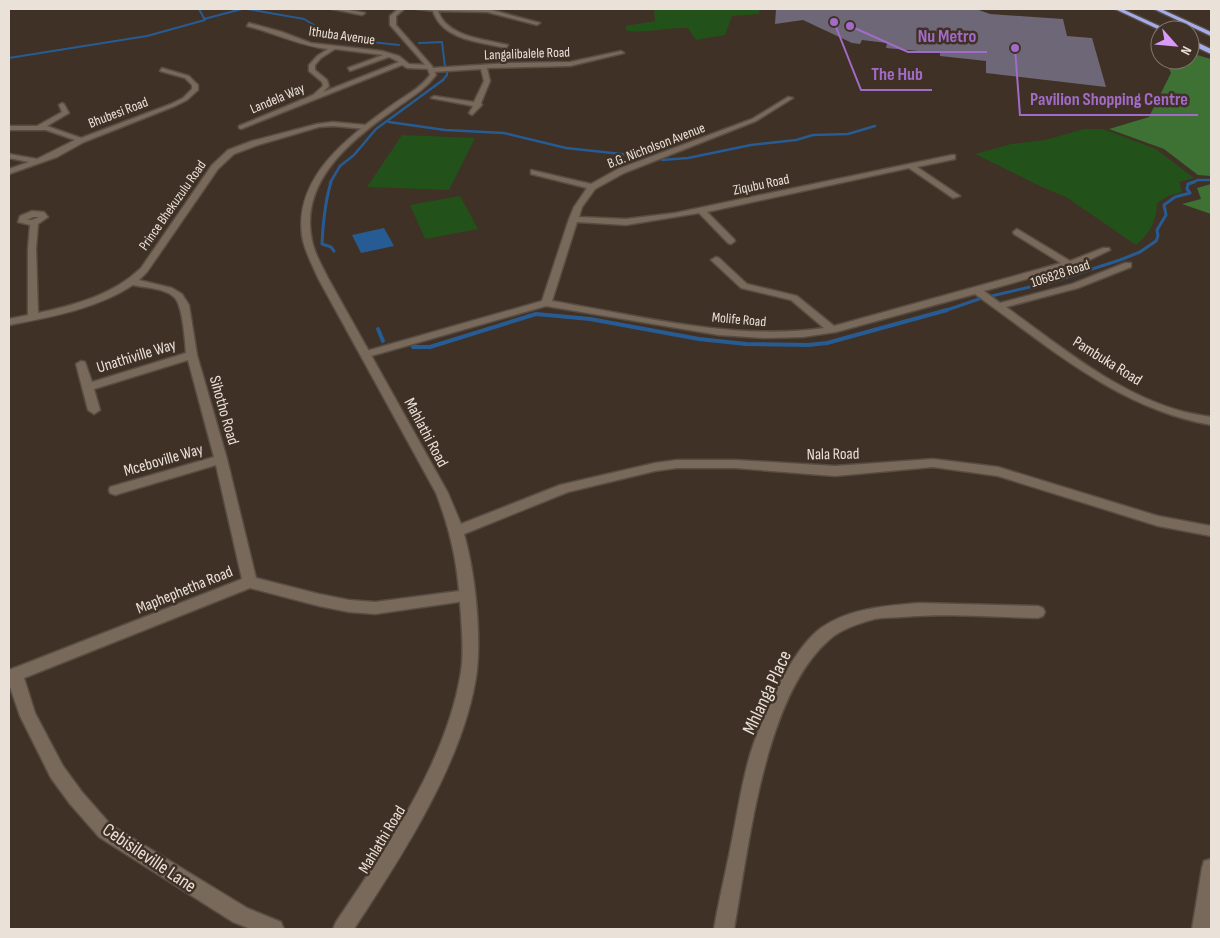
<svg xmlns="http://www.w3.org/2000/svg" width="1220" height="938" viewBox="0 0 1220 938" font-family="'Sofia Sans Condensed',sans-serif">
<style>
.green{fill:#225219}
.forest{fill:#3e7134}
.water{fill:#275b93}
.lines{fill:none;stroke-linecap:round;stroke-linejoin:round}
.stream-far3{stroke:#275b93;stroke-width:2}
.stream-far2{stroke:#275b93;stroke-width:2.5}
.stream-far1{stroke:#275b93;stroke-width:3}
.stream{stroke:#275b93;stroke-width:4}
.building{fill:#6e6778}
.street-casing{stroke:#584d43;stroke-width:3}
.secondary-casing{stroke:#584d43;stroke-width:3}
.highway-casing{stroke:#584d43;stroke-width:3}
.street{fill:#78695b;fill-rule:evenodd}
.secondary{fill:#78695b;fill-rule:evenodd}
.highway{fill:#a5aced;fill-rule:evenodd}
.labels{text-anchor:middle;stroke-width:5;stroke-linejoin:round;paint-order:stroke}
.far-street-label{font-size:14px;fill:#eae1d9;stroke:#3f3125}
.street-label{font-size:16px;fill:#eae1d9;stroke:#3f3125}
.near-street-label{font-size:19px;fill:#eae1d9;stroke:#3f3125}
.leader{fill:none;stroke:#a26bc8;stroke-width:2}
.callout-dot{fill:#a26bc8;stroke:#3f3125;stroke-width:2}
.callout-label{font-size:18px;text-anchor:middle;font-weight:bold;fill:#a26bc8;stroke:#3f3125;stroke-width:5;stroke-linejoin:round;paint-order:stroke}
</style>
<rect width="100%" height="100%" fill="#3f3125"/>
<g class="green">
<path d="M654 9H760L759 14 732 16 725 35 696 40 688 28C668 27 648 33 627 31L625 26 655 21Z"/>
<path d="M1084 129H1103L1156 149 1194 178 1179 182 1182 192 1168 196 1157 203C1157 220 1149 235 1136 245L1066 197 1042 187 975 154 1011 144 1045 140Z"/>
<polygon points="402,135 475,138 449,190 367,187"/>
<polygon points="460,196 478,229 425,239 410,205"/>
</g>
<g class="forest">
<polygon points="1190,53 1211,59 1211,176 1198,175 1164,149 1109,129 1149,117 1171,73 1165,60 1190,60"/>
<polygon points="1211,184 1211,214 1182,204 1201,199 1197,188"/>
</g>
<polygon class="water" points="384,228 394,246 361,253 352,235"/>
<g class="lines">
<g class="stream-far3">
<polyline points="247,9 304,19 314,25 314,30 353,40 399,45"/>
<polyline points="204,19 242,9"/>
<polyline points="419,43 442,42 445,67"/>
<polyline points="9,58 147,36 205,20 199,9"/>
<polyline points="442,81 447,75 447,71"/>
</g>
<g class="stream-far2">
<polyline points="389,122 445,130 504,133 566,148 640,156"/>
<polyline points="662,160 688,158 751,145 796,140 813,135 848,134 875,126"/>
<polyline points="330,183 340,166 354,155 376,129 443,80"/>
<polyline points="1191,183 1198,180 1211,180"/>
</g>
<g class="stream-far1">
<path d="M331 182C325 202 323 223 322 244L331 247 334 251"/>
<polyline points="944,311 979,299 1055,281 1120,260 1140,252 1156,241 1158,236 1157,230 1166,215 1164,205 1175,197 1190,193 1187,189 1188,184 1194,182"/>
</g>
<g class="stream">
<polyline points="378,329 383,341"/>
<polyline points="413,347 430,347 536,314 590,319 699,339 746,344 808,345 827,343 947,310"/>
</g>
</g>
<polygon class="building" points="776,9 976,9 990,14 1063,19 1067,36 1092,38 1106,87 986,73 986,61 940,56 940,53 886,48 887,43 862,40 860,44 852,43 803,20 775,24"/>
<g class="lines">
<defs>
<g id="street">
<polygon points="332,9 344,9 365,13 362,15"/>
<path d="M417 9H488L540 23 537 25 487 12 438 11C447 37 484 39 508 45L506 48C480 42 442 40 433 11Z"/>
<path d="M249 23 282 32 311 43 382 51 399 56 409 64 430 65 432 68 511 63 570 62 621 51 624 53 570 66 487 68 490 81 481 103 482 105 472 115 469 113 473 106 431 98 434 96 474 102 484 81 481 69 432 72 430 69 407 68 402 65 241 129 239 128V126L313 95 323 86 322 82 309 71V65L317 56 328 49C301 46 275 33 247 26ZM335 49 383 55 348 68 350 71 389 57 399 62 323 92 329 86 327 80 315 70V65L321 58Z"/>
<polygon points="162,68 189,76 198,85 198,90 187,100 175,106 84,142 57,157 9,174 9,169 29,162 9,158 9,154 37,159 75,140 46,130 9,130 9,126 37,126 62,112 59,105 62,103 64,104 69,113 47,126 81,138 171,104 183,98 192,89 192,85 185,78 160,71"/>
<path d="M788 97 793 98 756 121 624 173 595 189 582 207 579 217 626 219 675 213 952 155H955V159L917 167 960 196 953 198 909 168 707 212 734 239 735 241 731 244 728 243 699 213 626 225 577 222 552 301C641 316 733 341 824 328L791 300 741 288 711 260 716 257 719 258 747 284 797 296 834 326 1061 263 1014 234 1013 232 1017 229 1070 261 1103 248H1109L1110 250 1083 263 984 291 1000 303 1072 284 1125 263H1131V267L1078 288 1006 307C1060 346 1116 393 1181 411 1191 414 1201 415 1211 417V425C1119 409 1049 347 975 294L836 332 803 337 764 338 719 335 546 306 371 356 367 357 362 354 363 352 542 301 569 219 574 207 587 188 531 174V170L591 184 618 169 752 119Z"/>
<path d="M333 122 366 125 369 127 366 129 333 126 319 127 258 145 234 154 218 169 147 272 139 280 172 288 182 294 189 305 197 355 227 459 256 578 319 594 349 600 375 602 467 590 472 592 474 596 472 600 375 614 349 612 319 606 250 588 24 678 35 713 63 766 82 792 111 825 247 908 281 922 284 929H251L233 922 99 837 70 804 51 778 20 716 9 684V670L242 579 216 465 115 495 110 493 109 490 110 487 214 457 188 360 94 389 100 410 94 414 88 410 76 364 81 361 85 362 92 382 186 353C185 341 183 307 175 298 166 288 146 288 133 285 96 309 51 317 9 325V319L28 315V249L30 225 18 222 20 216 32 211 44 212 48 217 38 224 36 249 38 313C75 305 113 295 141 268L212 165 228 150 252 141 317 124ZM33 217H39L32 220H27Z"/>
<path d="M919 603 1038 606 1043 608 1045 612 1043 616 1038 618C993 617 947 613 902 617 892 618 881 617 871 620 858 624 841 629 830 639 764 695 749 846 734 929H714C718 904 724 880 729 855 735 827 739 798 746 770 755 731 789 651 821 628 850 608 885 606 919 603Z"/>
<polygon points="1211,859 1211,929 1192,929 1202,868 1204,861"/>
</g>
<path id="secondary" d="M398 9H404L396 16V25L432 66 436 75C425 90 410 98 395 109 354 138 302 178 311 235 313 251 321 264 328 278L448 493 461 524 560 485 655 463 677 460H735L835 466 933 459 998 467 1158 516 1211 526V536L1158 526 998 476 933 467 835 476 735 468H677L655 471 568 492 464 534C475 572 481 630 477 670 466 758 402 856 354 929H333L336 922C387 846 446 764 461 672 464 653 462 634 461 615 458 567 453 538 436 493L318 278C312 264 304 250 302 235 295 177 347 138 388 108 402 97 419 90 430 75L427 67 390 25V16Z"/>
<g id="highway">
<polygon points="1115,9 1122,9 1168,30 1160,30"/>
<polygon points="1154,9 1161,9 1211,32 1211,36"/>
<polygon points="1190,39 1211,49 1211,54 1190,44"/>
</g>
</defs>
<use href="#street" class="street-casing"/>
<use href="#secondary" class="secondary-casing"/>
<use href="#highway" class="highway-casing"/>
<use href="#street" class="street"/>
<use href="#secondary" class="secondary"/>
<use href="#highway" class="highway"/>
</g>
<g class="labels">
<g class="far-street-label">
<text transform="translate(342 35) rotate(8)" y="5">Ithuba Avenue</text>
<text transform="translate(527 53) rotate(-2)" y="5">Langalibalele Road</text>
<text transform="translate(277 98) rotate(-23)" y="5">Landela Way</text>
<text transform="translate(118 112) rotate(-21)" y="5">Bhubesi Road</text>
<text transform="translate(656 145) rotate(-21)" y="5">B.G. Nicholson Avenue</text>
<text transform="translate(761 184) rotate(-12)" y="5">Ziqubu Road</text>
<text transform="translate(172 205) rotate(-55)" y="5">Prince Bhekuzulu Road</text>
<text transform="translate(1060 273) rotate(-18)" y="5">106828 Road</text>
<text transform="translate(739 319) rotate(5)" y="5">Molife Road</text>
</g>
<g class="street-label">
<text transform="translate(136 355) rotate(-17)" y="6">Unathiville Way</text>
<text transform="translate(1108 360) rotate(32)" y="6">Pambuka Road</text>
<text transform="translate(225 410) rotate(74)" y="6">Sihotho Road</text>
<text transform="translate(427 432) rotate(62)" y="6">Mahlathi Road</text>
<text transform="translate(833 453) rotate(-1)" y="6">Nala Road</text>
<text transform="translate(163 459) rotate(-16)" y="6">Mceboville Way</text>
<text transform="translate(184 589) rotate(-22)" y="6">Maphephetha Road</text>
<text transform="translate(381 839) rotate(-59)" y="6">Mahlathi Road</text>
</g>
<g class="near-street-label">
<text transform="translate(766 692) rotate(-65)" y="7">Mhlanga Place</text>
<text transform="translate(150 857) rotate(34)" y="7">Cebisileville Lane</text>
</g>
</g>
<path class="leader" d="M850 26L908 52H987M834 22L861 90H932M1015 48L1020 115H1198"/>
<g class="callout-dot">
<circle cx="850" cy="26" r="5"/>
<circle cx="834" cy="22" r="5"/>
<circle cx="1015" cy="48" r="5"/>
</g>
<g class="callout-label">
<text x="947" y="42">Nu Metro</text>
<text x="897" y="80">The Hub</text>
<text x="1109" y="105">Pavilion Shopping Centre</text>
</g>
<rect width="1220" height="938" fill="none" stroke="#eae1d9" stroke-width="20"/>
<g transform="translate(1175 45) rotate(117)"><circle r="24" fill="#3f3125" stroke="#83776d"/>
<path d="M0-4L9 19L0 12L-9 19Z" fill="#d89af8"/>
<text y="-8" font-size="14" font-weight="bold" text-anchor="middle" fill="#eae1d9">N</text>
</g>
</svg>
